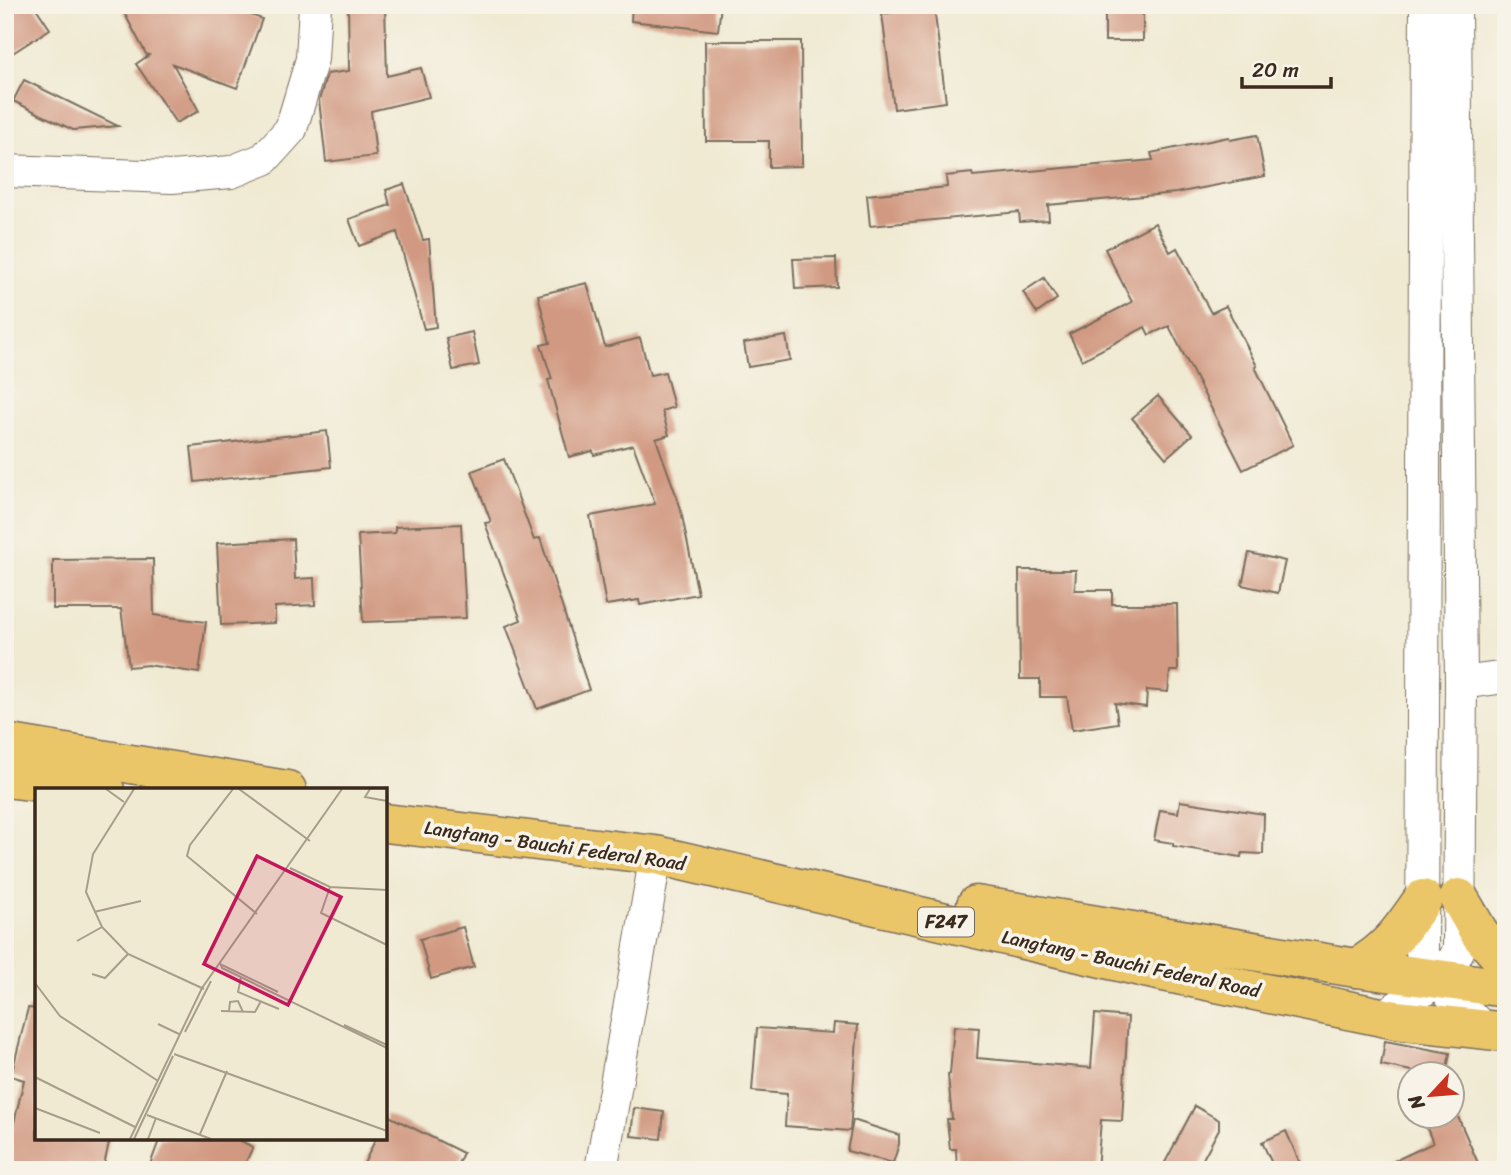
<svg xmlns="http://www.w3.org/2000/svg" width="1511" height="1175" viewBox="0 0 1511 1175" font-family="Sriracha,sans-serif">
<style>
.building{fill:#d19981}
.lines{fill:none;stroke-linecap:round;stroke-linejoin:round}
.minor-casing{stroke:#7a6d5d;stroke-width:34}
.major-casing{stroke:#7a6d5d;stroke-width:41}
.minor{stroke:#fff;stroke-width:32}
.major{stroke:#ebc669;stroke-width:38}
.labels{text-anchor:middle;stroke-width:7;stroke-linejoin:round;paint-order:stroke}
.shield{fill:#f7f3e8;stroke:#73665b;stroke-width:2}
.shield-label{font-size:18px;font-weight:bold;fill:#3b2a1e}
.street-label{font-size:19px;fill:#3b2a1e;stroke:#f7f3e8}
.inset-road{fill:none;stroke:#a89d8b;stroke-width:2}
.view{fill:#c2185b;fill-opacity:0.15;stroke:#c2185b;stroke-width:3.5}
.inset-edge{fill:none;stroke:#3b2a1e;stroke-width:3.5}
</style>
<rect width="100%" height="100%" fill="#f7f3e8"/>
<filter id="ink" filterUnits="userSpaceOnUse"><feTurbulence type="fractalNoise" baseFrequency=".0143" numOctaves="2"/><feDisplacementMap in="SourceGraphic" scale="14" xChannelSelector="R" yChannelSelector="G"/><feConvolveMatrix kernelMatrix="1 2 1 2 8 2 1 2 1" color-interpolation-filters="sRGB"/></filter>
<filter id="wash" filterUnits="userSpaceOnUse"><feTurbulence type="fractalNoise" baseFrequency=".00686" numOctaves="4" result="noise"/><feDisplacementMap in="SourceGraphic" scale="28" xChannelSelector="R" yChannelSelector="G"/><feGaussianBlur stdDeviation="1.57" result="paint"/><feColorMatrix in="noise" values="0 0 0 0 0 0 0 0 0 0 0 0 0 0 0 0 0 1.4 0 .05"/><feComposite in="paint" operator="in"/></filter>
<g filter="url(#wash)">
<rect width="100%" height="100%" fill="#f0ead3"/>
<g id="blocks">
<g class="building">
<polygon points="5,5 34,5 50,29 5,58"/>
<polygon points="120,5 225,5 262,19 237,88 173,64 199,111 176,123 136,64 149,55 146,54"/>
<polygon points="348,5 385,5 387,76 421,68 429,97 371,111 376,156 326,162 319,100 327,74 349,71"/>
<polygon points="632,5 721,5 718,31 631,21"/>
<rect x="1105" y="5" width="38" height="36"/>
<polygon points="934,7 946,102 894,109 882,14"/>
<polygon points="705,41 801,41 802,166 769,167 769,141 706,141"/>
<polygon points="24,80 118,126 73,130 13,101"/>
<polygon points="1257,135 1265,176 1176,193 1048,205 1049,220 1020,222 1019,212 870,226 867,195 947,187 946,176 972,173 973,176 1153,160 1151,153 1229,137 1230,140"/>
<polygon points="404,184 423,240 429,239 436,327 424,329 397,232 359,246 349,219 390,205 386,190"/>
<polygon points="1155,223 1170,252 1177,248 1211,313 1226,306 1257,366 1255,367 1293,445 1243,470 1169,326 1149,335 1145,327 1082,360 1069,334 1132,302 1105,249"/>
<polygon points="836,258 837,287 795,289 793,259"/>
<polygon points="1044,278 1057,299 1037,313 1023,292"/>
<polygon points="587,283 605,347 640,338 650,375 665,372 674,407 662,411 669,435 656,439 680,506 698,594 640,605 639,600 606,605 590,516 655,504 633,445 594,455 593,451 569,457 548,380 552,379 541,345 550,343 538,295"/>
<polygon points="472,332 479,365 453,370 446,338"/>
<polygon points="786,336 790,360 748,367 744,343"/>
<polygon points="1158,396 1192,435 1166,458 1132,418"/>
<polygon points="327,431 331,467 195,482 191,447"/>
<polygon points="504,459 534,540 540,538 589,690 537,709 506,626 521,620 485,523 491,522 472,471"/>
<polygon points="461,524 466,618 363,622 358,535 395,533 395,527"/>
<polygon points="293,539 295,579 314,578 315,605 275,607 275,623 221,625 217,543"/>
<polygon points="1249,553 1285,561 1278,593 1242,585"/>
<polygon points="153,559 154,615 206,622 199,673 148,665 129,667 121,609 53,609 53,560"/>
<polygon points="1019,570 1076,570 1075,590 1112,590 1112,604 1177,604 1178,671 1170,671 1168,692 1147,690 1146,707 1115,703 1118,723 1072,730 1067,697 1040,697 1040,679 1020,679"/>
<polygon points="1180,801 1264,814 1263,854 1242,853 1241,857 1173,846 1173,843 1154,840 1160,810 1178,813"/>
<polygon points="463,927 474,967 431,979 420,939"/>
<polygon points="28,1008 37,1009 37,1138 110,1138 103,1170 5,1170 5,1131 12,1132 24,1080 11,1076"/>
<polygon points="1095,1014 1128,1017 1122,1121 1101,1120 1097,1170 957,1170 956,1149 950,1149 947,1119 952,1119 948,1075 950,1074 954,1026 979,1028 977,1058 1091,1068"/>
<polygon points="834,1023 858,1025 850,1131 785,1126 787,1094 752,1091 757,1028 833,1033"/>
<polygon points="1385,1041 1450,1053 1446,1074 1427,1074 1381,1065"/>
<polygon points="1452,1103 1481,1170 1375,1170 1433,1143 1422,1116 1452,1116"/>
<polygon points="1195,1106 1219,1120 1219,1129 1197,1170 1161,1170"/>
<polygon points="634,1108 664,1112 661,1139 631,1136"/>
<polygon points="385,1114 463,1153 455,1170 361,1170 376,1138 385,1138"/>
<polygon points="853,1120 899,1135 899,1144 893,1163 847,1151"/>
<polygon points="1286,1131 1303,1170 1275,1170 1262,1142"/>
<polygon points="160,1138 235,1138 253,1147 242,1170 148,1170"/>
</g>
</g>
</g>
<g filter="url(#ink)">
<use href="#blocks" fill-opacity="0" stroke="#7a6d5d" stroke-width="2"/>
<g class="lines">
<defs>
<g id="minor">
<polyline points="1426,5 1422,952 1437,980 1483,1029"/>
<polyline points="5,171 172,177 231,172 264,159 291,129 312,59 315,5"/>
<polyline points="1461,683 1506,677"/>
<path d="M1382 1017C1410 998 1446 982 1459 949L1461 683 1455 5"/>
<polyline points="601,1170 656,855"/>
</g>
<g id="major">
<polyline points="5,743 287,790"/>
<polyline points="5,778 105,790"/>
<polyline points="385,823 656,855 1158,971 1396,1020 1506,1032"/>
<polyline points="1459,898 1480,934 1506,963"/>
<polyline points="976,905 1356,968 1506,988"/>
<path d="M1356 968C1389 950 1402 929 1423 899"/>
</g>
</defs>
<use href="#minor" class="minor-casing"/>
<use href="#major" class="major-casing"/>
<use href="#minor" class="minor"/>
<use href="#major" class="major"/>
</g>
</g>
<g class="labels">
<rect class="shield" x="918" y="907.5" width="56" height="29" rx="5"/>
<g class="shield-label">
<text x="946" y="928">F247</text>
</g>
<g class="street-label">
<text transform="translate(555 845) rotate(8)" y="7">Langtang - Bauchi Federal Road</text>
<text transform="translate(1131 963) rotate(12)" y="7">Langtang - Bauchi Federal Road</text>
</g>
</g>
<g transform="translate(35 788)">
<rect width="352" height="352" fill="#f0ead3"/>
<path class="inset-road" d="M71 1 89 14M99 1 58 66 51 104 67 139 93 166 169 201M198 1 155 57 152 68 222 126M204 1 275 53M335 1 330 9 352 13M255 80 295 99 352 102M295 99 286 125 352 157M59 124 106 113M42 153 67 139M185 174 187 180 352 260M187 177 243 204M57 186 70 190 93 166M206 189 203 204 244 221M0 195 25 228 123 293M186 223 220 224 226 213M194 223 195 214 203 213 208 224M123 236 144 246M309 237 352 257M150 244 176 193M139 266 352 343M0 289 100 339M0 320 65 345M112 327 176 351M165 346 192 283M95 351 167 200 307 1M99 351 138 268M113 351 121 330"/>
<path class="view" d="M222 68 306 109 253 217 169 176Z"/>
<rect width="352" height="352" class="inset-edge"/>
</g>
<rect width="1511" height="1175" fill="none" stroke="#f7f3e8" stroke-width="28"/>
<g transform="translate(1431 1095) rotate(244)"><circle r="33" fill="#f7f3e8" stroke="#aca397" stroke-width="2"/>
<path d="M0-5L12 26L0 18L-12 26Z" fill="#c8321e"/>
<text y="-10" font-size="19" font-weight="bold" text-anchor="middle" fill="#3b2a1e">N</text>
</g>
<path d="M1242 77v10h89v-10" fill="none" stroke="#3b2a1e" stroke-width="3.5"/>
<text x="1252" y="77" font-size="21" fill="#3b2a1e" stroke="#f7f3e8" stroke-width="5" paint-order="stroke">20 m</text>
</svg>
